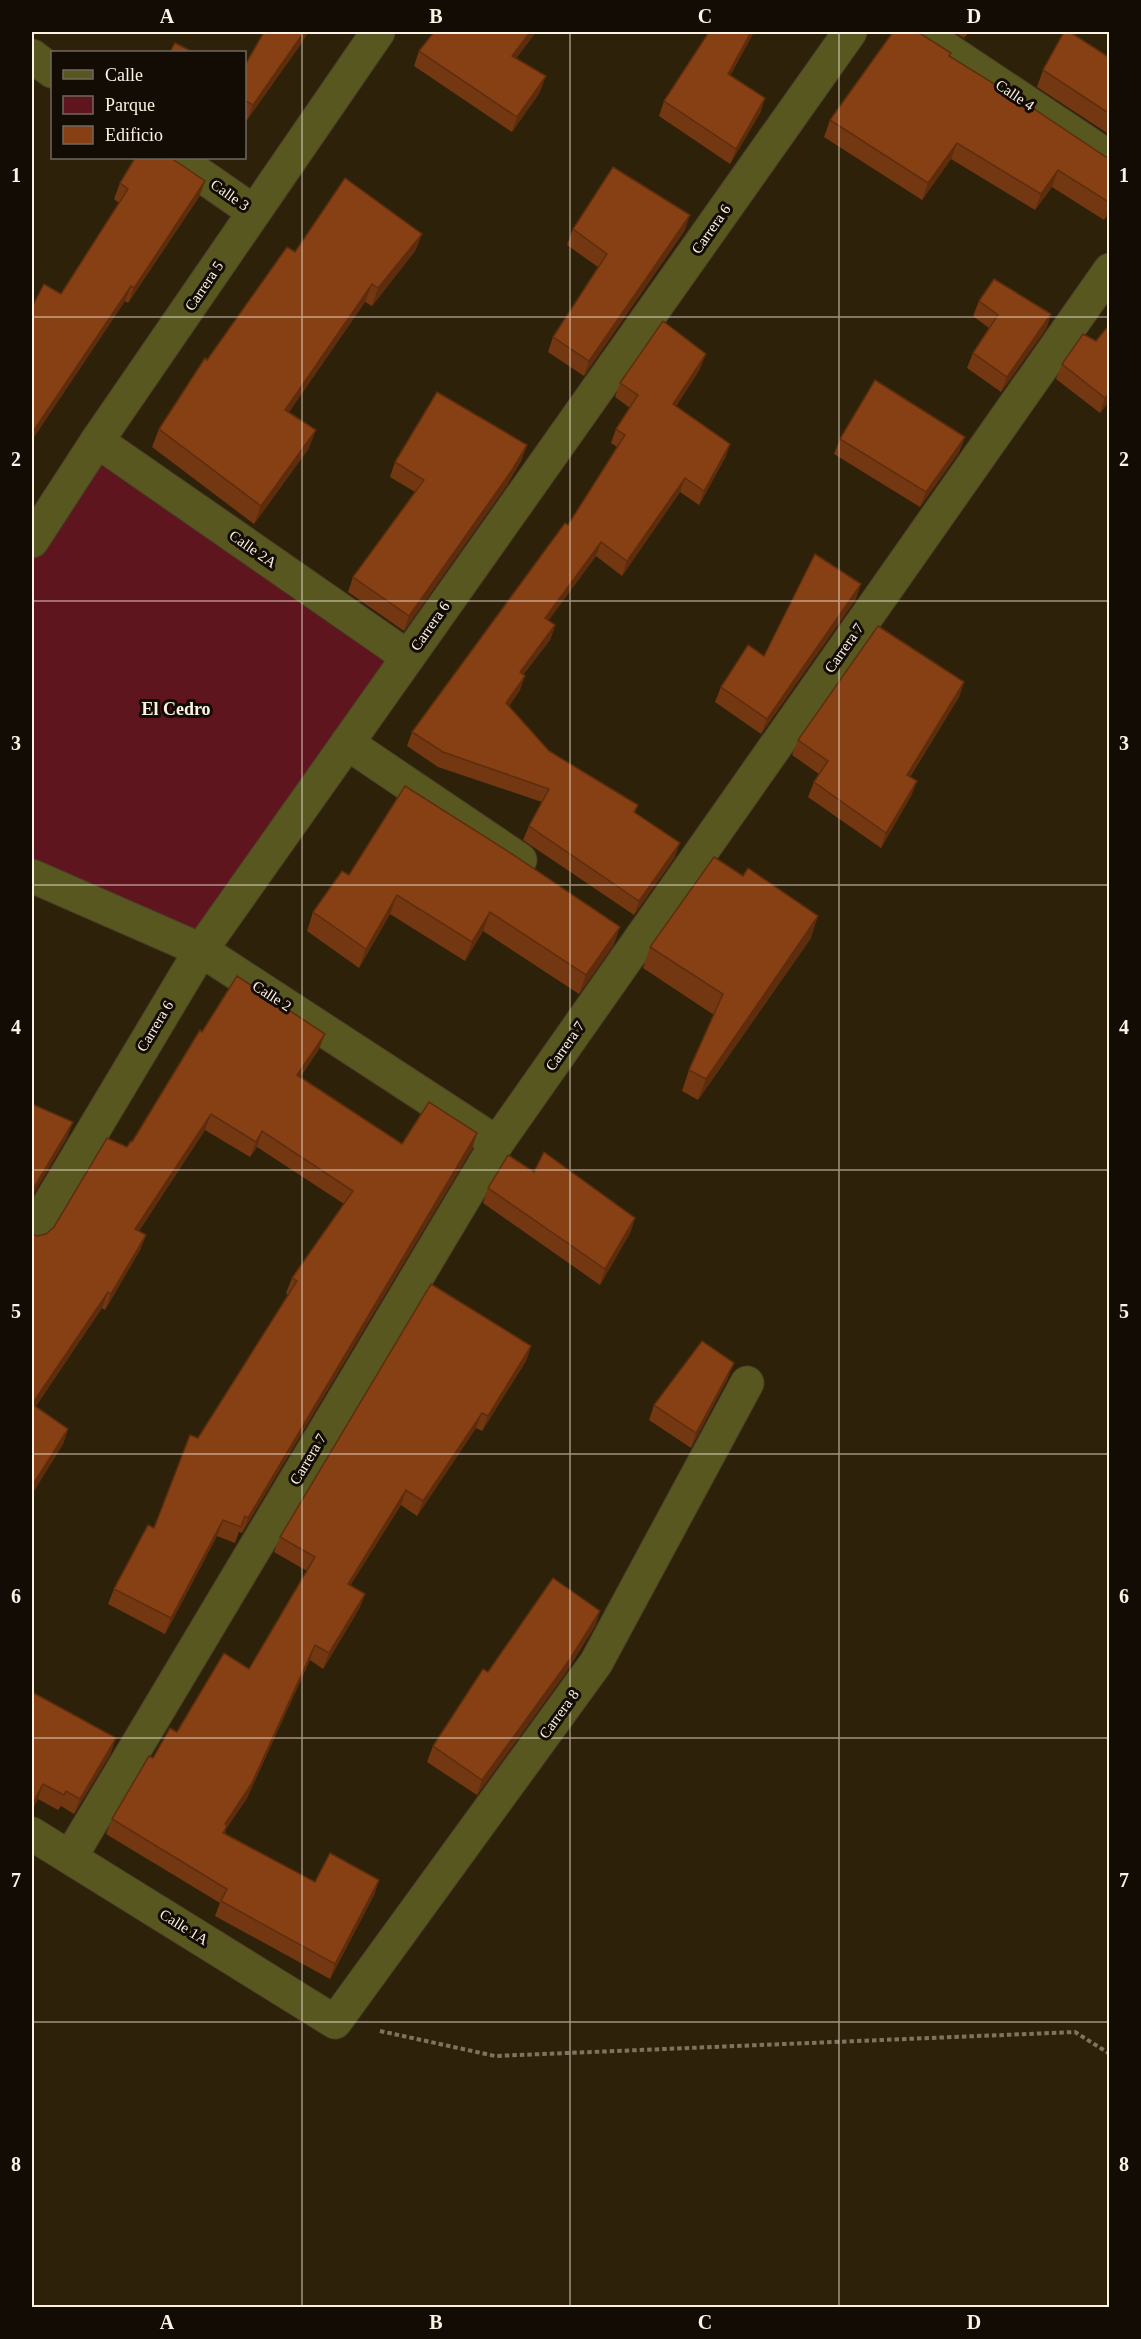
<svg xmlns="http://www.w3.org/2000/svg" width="1141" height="2339" viewBox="0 0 1141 2339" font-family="Georgia,serif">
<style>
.green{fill:#5e151e}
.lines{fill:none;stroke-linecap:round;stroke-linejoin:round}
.minor-casing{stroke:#4b3e29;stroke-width:35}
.path{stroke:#7f7360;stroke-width:4;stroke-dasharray:4.5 3;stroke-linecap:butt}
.minor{stroke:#58571f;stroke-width:33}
.wall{fill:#733711}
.shaded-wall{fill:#5e2d0e}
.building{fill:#864014;stroke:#5e2d0e;stroke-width:1.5}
.grid{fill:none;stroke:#fcf3e5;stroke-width:1.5;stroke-opacity:0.55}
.labels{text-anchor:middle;stroke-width:6;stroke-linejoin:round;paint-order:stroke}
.street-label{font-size:15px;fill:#fcf3e5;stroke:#120c04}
.quarter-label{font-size:18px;font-weight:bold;fill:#fcf3e5;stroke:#120c04}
.neatline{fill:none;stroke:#fcf3e5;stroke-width:2}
.grid-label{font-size:20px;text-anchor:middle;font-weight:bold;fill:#fcf3e5}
</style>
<rect width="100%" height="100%" fill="#2e210a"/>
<polygon class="green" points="97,441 408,657 201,950 32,876 32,541"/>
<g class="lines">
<defs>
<g id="minor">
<polyline points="921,32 1110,158"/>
<polyline points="32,56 52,71"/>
<polyline points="176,158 254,212"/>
<polyline points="97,441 408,657"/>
<polyline points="32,541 97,441 378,32"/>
<polyline points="347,743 520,860"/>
<polyline points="32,876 201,950 497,1143"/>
<polyline points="32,1233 201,950 850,32"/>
<polyline points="32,1834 335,2022 596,1663 747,1383"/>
<polyline points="71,1856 497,1143 1110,270"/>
</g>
</defs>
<use href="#minor" class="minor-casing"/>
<polyline class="path" points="380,2031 495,2056 1075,2032 1110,2054"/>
<use href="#minor" class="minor"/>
</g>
<g class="wall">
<polygon points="709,32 754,32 730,75 765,98 760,113 730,164 659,116 664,101"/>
<polygon points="954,32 969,32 964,38"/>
<polygon points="303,41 247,120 244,119 244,67"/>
<polygon points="419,51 516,58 540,92 512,132 414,66"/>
<polygon points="951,53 949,57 1106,157 1110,158 1110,212 1104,220 1052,187 1035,210 951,159 922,200 824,137 830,120"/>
<polygon points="1110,58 1110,135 1037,87 1043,70"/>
<polygon points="205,181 199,197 128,303 125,301 32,440 32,307 61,294 119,203 114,199 120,183"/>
<polygon points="573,229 685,230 584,376 548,352 553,337 598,267 567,245"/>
<polygon points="422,234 415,251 372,306 365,302 289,412 309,448 254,524 152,447 159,429 207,360 295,252"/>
<polygon points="979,301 1051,314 1046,329 1001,392 967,368 973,353 989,328 973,316"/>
<polygon points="1096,341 1110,400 1100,413 1056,379 1062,364"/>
<polygon points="700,369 676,406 730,444 725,458 699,505 680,492 622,576 596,556 548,620 555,625 550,640 523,675 520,690 509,706 549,751 638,805 635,813 675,857 634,915 523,840 529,826 542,802 438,767 407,746 412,732 568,525 617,447 611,443 616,429 630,408 615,397 620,383"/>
<polygon points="965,437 959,452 920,507 834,454 840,439"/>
<polygon points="527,445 521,461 507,485 404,631 348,592 353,577 415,492 390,477 395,462"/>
<polygon points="856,599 761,734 715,702 721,687 764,656"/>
<polygon points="964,682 959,697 910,777 917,781 911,796 881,848 808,797 814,782 819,774 792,755 798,740"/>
<polygon points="349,875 620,927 613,946 579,994 483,931 465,961 390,914 359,968 307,931 313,912"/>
<polygon points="811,938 698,1100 682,1091 689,1070 714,1015 643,968 650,947"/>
<polygon points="202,1032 319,1049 300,1077 402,1144 477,1133 472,1149 242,1533 239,1532 235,1543 217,1536 165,1634 108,1604 114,1589 154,1528 198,1438 288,1295 286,1293 292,1278 344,1204 257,1147 250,1157 205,1130 139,1231 146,1235 140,1250 105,1310 102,1308 36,1406 68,1429 63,1444 32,1494 32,1234 37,1236 46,1234 54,1227 132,1142"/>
<polygon points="534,1172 635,1218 630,1233 600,1285 483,1203 488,1188"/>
<polygon points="531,1346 526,1361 482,1431 476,1428 417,1516 401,1505 350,1585 365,1594 359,1609 323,1669 310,1660 247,1798 226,1829 225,1833 315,1882 379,1880 374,1895 330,1979 215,1916 220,1903 106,1834 112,1819 153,1758 177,1732 249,1669 307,1571 274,1552 280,1537"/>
<polygon points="728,1378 691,1448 649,1420 654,1405"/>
<polygon points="600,1611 595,1626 565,1674 477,1795 427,1762 433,1746 488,1672"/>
<polygon points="32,1692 111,1753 74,1814 61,1806 58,1810 38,1799"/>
</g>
<g class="shaded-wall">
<polygon points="304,32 309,32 247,120 253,105"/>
<polygon points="530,32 536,32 507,71 512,56"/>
<polygon points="751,32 754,32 723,89 728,74"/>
<polygon points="546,76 540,92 512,132 517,117"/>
<polygon points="765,98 760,113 730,164 736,149"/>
<polygon points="957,143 951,159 922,200 928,183"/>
<polygon points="1058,170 1052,187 1035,210 1041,194"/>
<polygon points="205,181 199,197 128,303 134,288"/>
<polygon points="1110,206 1110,212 1104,220"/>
<polygon points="690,215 685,230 584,376 589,361"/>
<polygon points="422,234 415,251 372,306 378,288"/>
<polygon points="372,284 365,302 278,428 285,410"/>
<polygon points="131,286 125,301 32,440 32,433"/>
<polygon points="1051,314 1046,329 1001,392 1007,377"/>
<polygon points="706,354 700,369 668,419 673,404"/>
<polygon points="1110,392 1110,400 1100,413 1105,398"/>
<polygon points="316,430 309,448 254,524 261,506"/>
<polygon points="965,437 959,452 920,507 926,492"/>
<polygon points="730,444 725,458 699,505 704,491"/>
<polygon points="527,445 521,461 507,485 404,631 409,616"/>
<polygon points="685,478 680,492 622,576 627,561"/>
<polygon points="601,542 596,556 540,632 545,618"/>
<polygon points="861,584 856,599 761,734 767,719"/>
<polygon points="555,625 550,640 514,686 520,672"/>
<polygon points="525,676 520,690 501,718 506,703"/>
<polygon points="964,682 959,697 901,790 907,775"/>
<polygon points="917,781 911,796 881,848 886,833"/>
<polygon points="680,843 675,857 634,915 639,901"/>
<polygon points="397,895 390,914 359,968 366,949"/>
<polygon points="490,912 483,931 465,961 472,942"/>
<polygon points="818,916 811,938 698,1100 706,1079"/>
<polygon points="620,927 613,946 579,994 586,975"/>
<polygon points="325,1034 319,1049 291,1091 297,1075"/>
<polygon points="211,1114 205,1130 130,1244 135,1229"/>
<polygon points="73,1122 67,1138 32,1197 32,1191"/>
<polygon points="262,1131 257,1147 250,1157 256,1142"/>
<polygon points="477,1133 472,1149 242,1533 248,1518"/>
<polygon points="635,1218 630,1233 600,1285 605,1269"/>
<polygon points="146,1235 140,1250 105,1310 111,1294"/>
<polygon points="108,1292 102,1308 32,1412 32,1404"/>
<polygon points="531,1346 526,1361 482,1431 488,1416"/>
<polygon points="734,1363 728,1378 691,1448 696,1433"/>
<polygon points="482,1413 476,1428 417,1516 423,1501"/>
<polygon points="68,1429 63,1444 32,1494 32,1490 34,1483"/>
<polygon points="406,1490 401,1505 342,1599 348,1584"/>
<polygon points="223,1520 217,1536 165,1634 171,1618"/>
<polygon points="365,1594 359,1609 323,1669 329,1653"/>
<polygon points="600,1611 595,1626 565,1674 477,1795 482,1780"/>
<polygon points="315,1645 310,1660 247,1798 226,1829 222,1841 225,1824"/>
<polygon points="116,1738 111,1753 74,1814 80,1799"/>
<polygon points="43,1784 38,1799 32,1810 32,1802"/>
<polygon points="379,1880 374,1895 330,1979 335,1964"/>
</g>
<g class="building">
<polygon points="264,32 304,32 253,105 244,100 244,67"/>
<polygon points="434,32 530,32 512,56 546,76 517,117 419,51"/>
<polygon points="709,32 751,32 728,74 765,98 736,149 664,101"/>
<polygon points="893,32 918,32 951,53 949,56 1025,103 1106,157 1110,158 1110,203 1058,170 1041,194 957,143 928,183 830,120"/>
<polygon points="1064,32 1070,32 1110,58 1110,114 1043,70"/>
<polygon points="175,43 193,52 170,52"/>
<polygon points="135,158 171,158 205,181 134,288 131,286 32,433 32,307 44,284 61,294 128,189 120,183"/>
<polygon points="613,167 690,215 589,361 553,337 607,254 573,229"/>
<polygon points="345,178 422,234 378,288 372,284 285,410 316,430 261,506 159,429 205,358 207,360 287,247 295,252"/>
<polygon points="994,279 1051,314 1007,377 973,353 998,315 979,301"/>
<polygon points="663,321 706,354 673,404 730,444 704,491 685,478 627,561 601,542 545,618 555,625 520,672 525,676 506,703 549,751 638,805 634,812 680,843 639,901 529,826 549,789 443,752 412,732 565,523 568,525 625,435 616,429 638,395 620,383"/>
<polygon points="1110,324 1110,392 1105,398 1062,364 1083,334 1096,341"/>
<polygon points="875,380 965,437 926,492 840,439"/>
<polygon points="437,392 527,445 512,470 409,616 353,577 424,480 395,462"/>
<polygon points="815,554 861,584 767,719 721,687 748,645 764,656"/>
<polygon points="878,626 964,682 907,775 917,781 886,833 814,782 828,761 798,740"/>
<polygon points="405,786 512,854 620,927 586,975 490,912 472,942 397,895 366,949 313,912 342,871 349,875"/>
<polygon points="714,857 743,876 748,868 818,916 706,1079 689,1070 723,994 650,947"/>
<polygon points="237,976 325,1034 297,1075 402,1144 429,1102 477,1133 248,1518 245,1516 241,1527 223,1520 171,1618 114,1589 148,1525 154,1528 190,1435 198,1438 297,1281 292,1278 353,1191 262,1131 256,1142 211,1114 135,1229 146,1235 111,1294 108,1292 32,1404 68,1429 34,1483 32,1482 32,1234 37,1236 46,1234 54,1227 107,1138 127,1147 131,1141 132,1142 200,1030 202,1032"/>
<polygon points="32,1104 73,1122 32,1191"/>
<polygon points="544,1152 635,1218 605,1269 488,1188 508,1155 534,1172"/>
<polygon points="431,1284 531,1346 488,1416 482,1413 423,1501 406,1490 348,1584 365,1594 329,1653 315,1645 252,1783 225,1824 227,1826 223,1833 315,1882 330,1853 379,1880 335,1964 221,1901 227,1889 112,1819 149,1756 153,1758 170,1728 177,1732 224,1653 249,1669 315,1557 280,1537"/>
<polygon points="702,1341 734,1363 696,1433 654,1405"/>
<polygon points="553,1578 600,1611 570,1659 482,1780 433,1746 483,1669 488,1672"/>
<polygon points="32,1692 116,1738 80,1799 66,1791 64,1795 43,1784 34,1801 32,1802"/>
</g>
<path class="grid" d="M302 32V2308M570 32V2308M839 32V2308M32 317H1110M32 601H1110M32 885H1110M32 1170H1110M32 1454H1110M32 1738H1110M32 2022H1110"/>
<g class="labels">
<g class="street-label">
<text transform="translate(1015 95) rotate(34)" y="5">Calle 4</text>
<text transform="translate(230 195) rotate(35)" y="5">Calle 3</text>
<text transform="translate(711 229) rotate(-55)" y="5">Carrera 6</text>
<text transform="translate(204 286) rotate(-56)" y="5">Carrera 5</text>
<text transform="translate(253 549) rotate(35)" y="5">Calle 2A</text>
<text transform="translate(430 626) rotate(-55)" y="5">Carrera 6</text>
<text transform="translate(844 648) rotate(-55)" y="5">Carrera 7</text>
<text transform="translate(272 996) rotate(33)" y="5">Calle 2</text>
<text transform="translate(155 1026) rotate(-59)" y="5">Carrera 6</text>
<text transform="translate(565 1046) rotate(-55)" y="5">Carrera 7</text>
<text transform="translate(308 1459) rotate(-59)" y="5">Carrera 7</text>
<text transform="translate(559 1714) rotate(-54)" y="5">Carrera 8</text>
<text transform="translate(184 1927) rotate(32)" y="5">Calle 1A</text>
</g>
<g class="quarter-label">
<text x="176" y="715">El Cedro</text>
</g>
</g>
<rect width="1141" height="2339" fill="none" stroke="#120c04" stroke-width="66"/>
<rect x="51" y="51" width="195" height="108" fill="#120c04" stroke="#70685e" stroke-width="1.5"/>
<rect x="63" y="70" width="30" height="9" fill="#58571f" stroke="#70685e" stroke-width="1.5"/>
<text x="105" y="81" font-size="18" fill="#fcf3e5">Calle</text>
<rect x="63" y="96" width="30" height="18" fill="#5e151e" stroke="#70685e" stroke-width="1.5"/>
<text x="105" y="111" font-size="18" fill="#fcf3e5">Parque</text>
<rect x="63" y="126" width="30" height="18" fill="#864014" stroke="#70685e" stroke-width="1.5"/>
<text x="105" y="141" font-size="18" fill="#fcf3e5">Edificio</text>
<rect x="33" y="33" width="1075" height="2273" class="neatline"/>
<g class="grid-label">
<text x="167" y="23">A</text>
<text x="436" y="23">B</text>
<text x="705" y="23">C</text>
<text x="974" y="23">D</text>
<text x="16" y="182">1</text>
<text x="1124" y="182">1</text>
<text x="16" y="466">2</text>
<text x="1124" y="466">2</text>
<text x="16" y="750">3</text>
<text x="1124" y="750">3</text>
<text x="16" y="1034">4</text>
<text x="1124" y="1034">4</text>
<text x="16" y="1318">5</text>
<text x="1124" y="1318">5</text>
<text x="16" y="1603">6</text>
<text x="1124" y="1603">6</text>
<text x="16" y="1887">7</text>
<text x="1124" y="1887">7</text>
<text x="16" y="2171">8</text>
<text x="1124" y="2171">8</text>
<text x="167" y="2329">A</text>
<text x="436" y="2329">B</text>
<text x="705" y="2329">C</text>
<text x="974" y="2329">D</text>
</g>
</svg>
